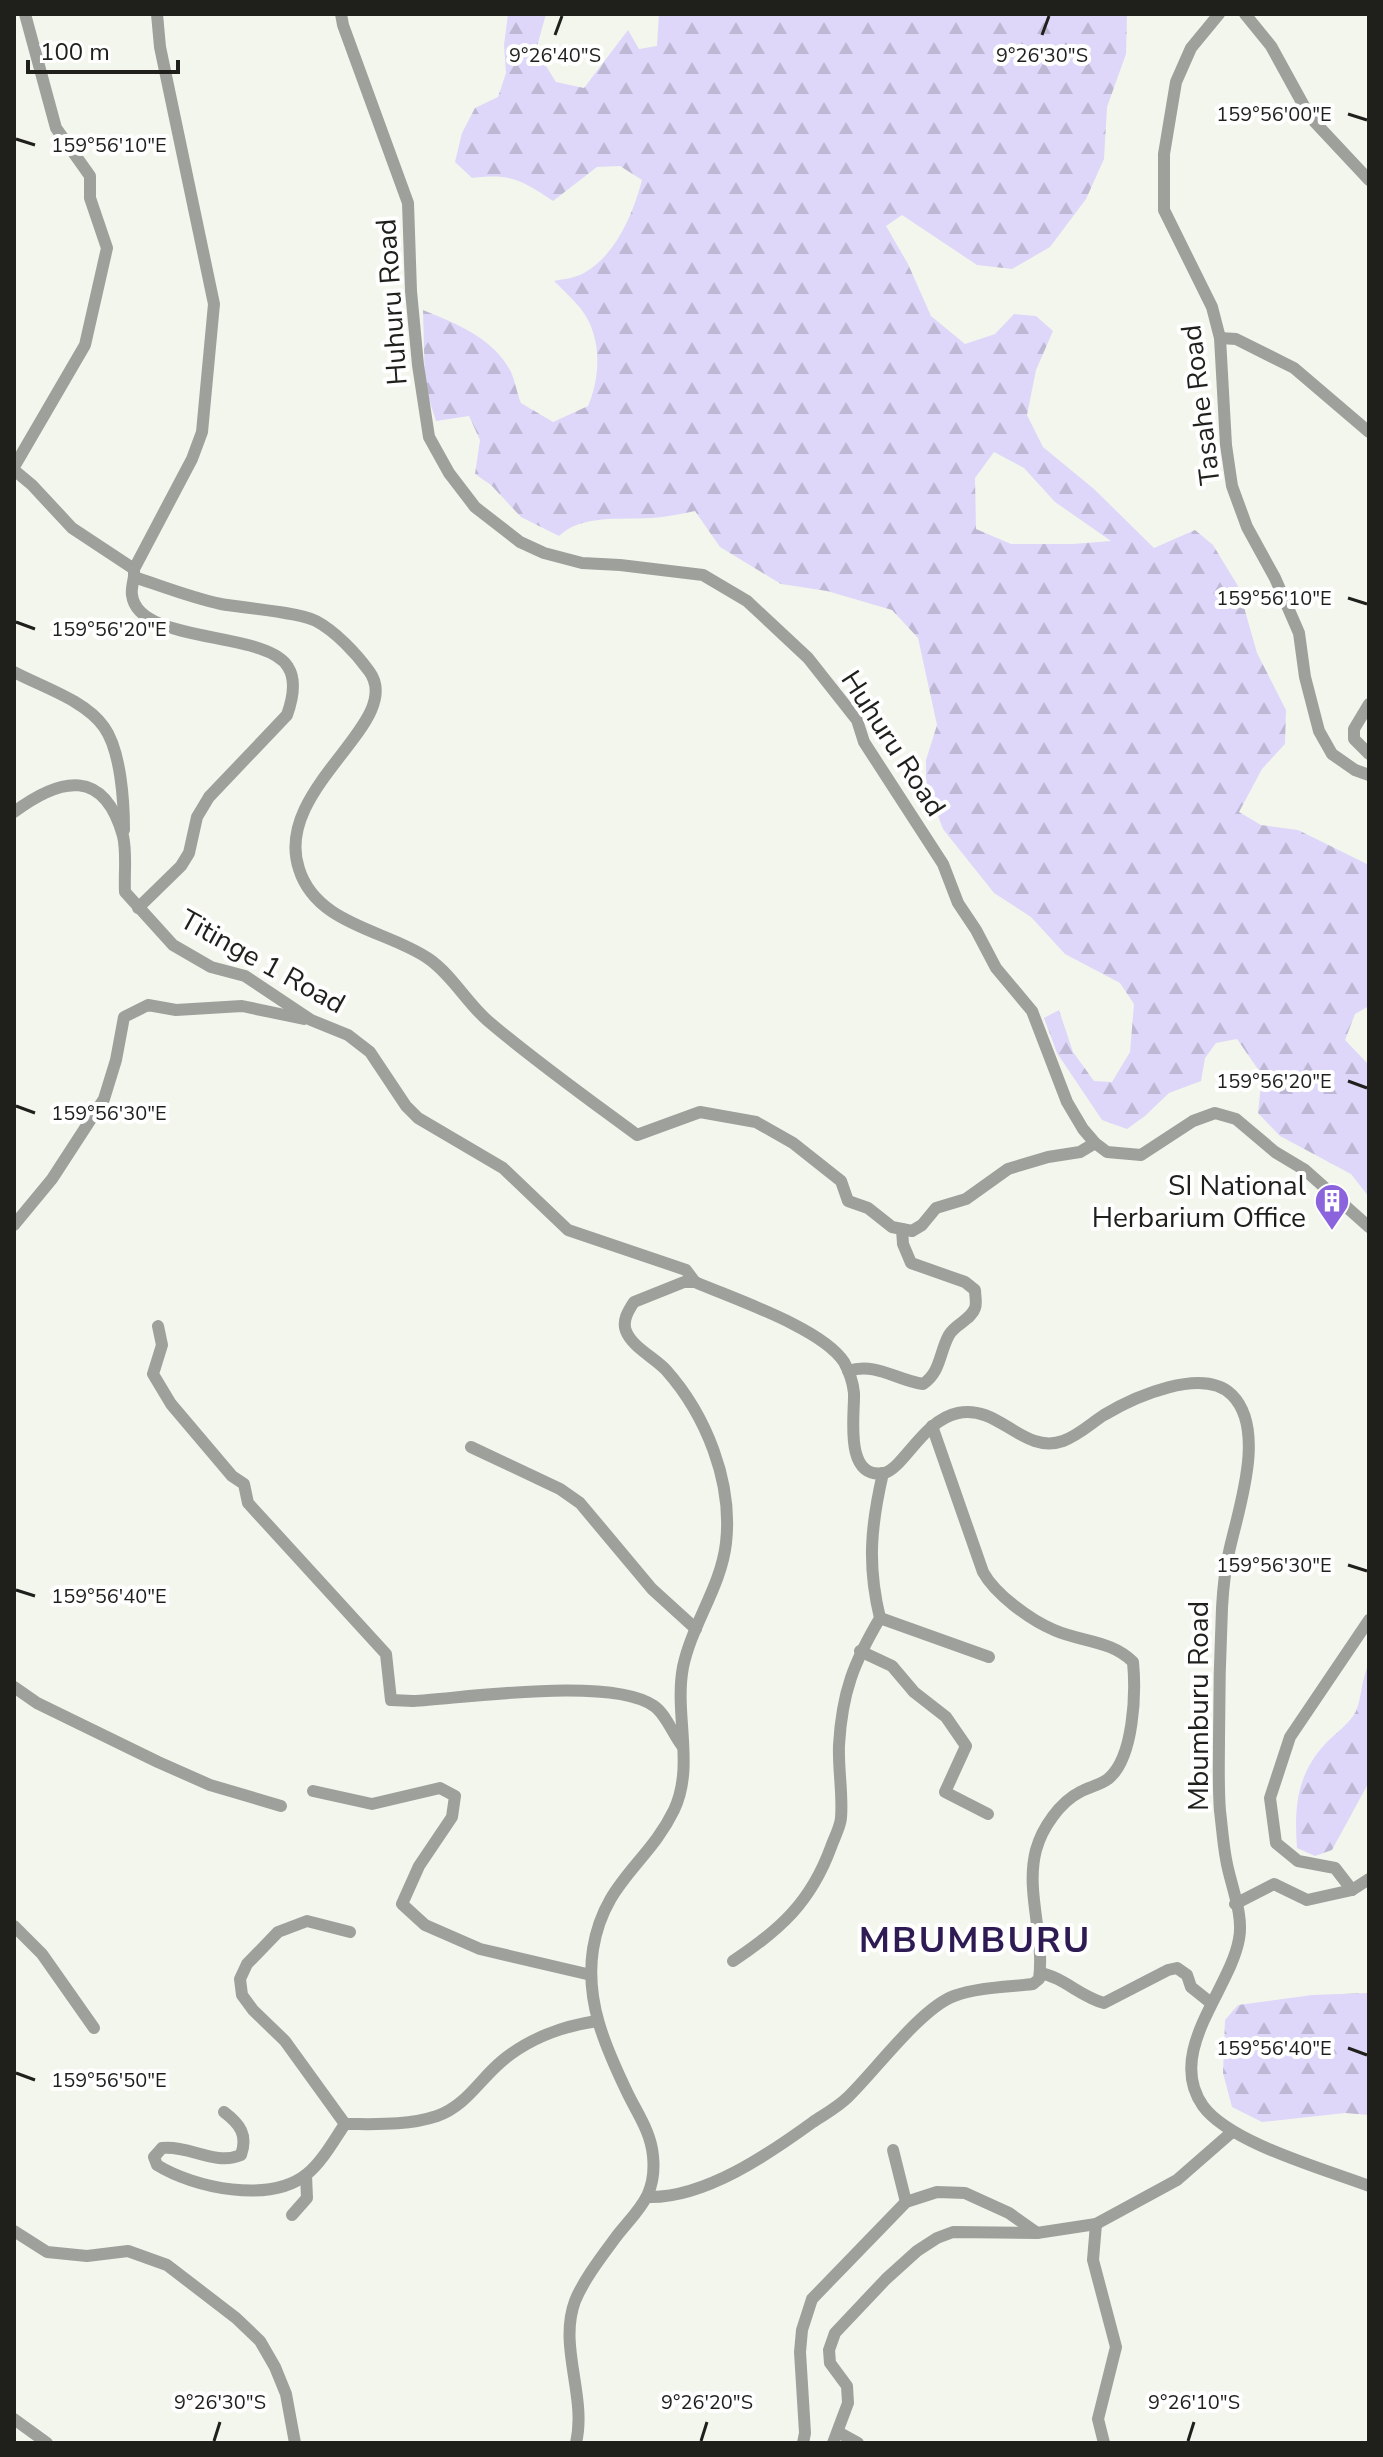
<svg xmlns="http://www.w3.org/2000/svg" width="1383" height="2457" viewBox="0 0 1383 2457" font-family="'Nunito Sans',sans-serif">
<style>
.forest{fill:url(#forest-firs);fill-rule:evenodd}
.lines{fill:none;stroke-linecap:round;stroke-linejoin:round}
.minor{stroke:#9ea09c;stroke-width:12}
.ticks{fill:none;stroke:#1f201c;stroke-width:3}
.labels{text-anchor:middle;stroke-width:8;stroke-linejoin:round;paint-order:stroke}
.street-label{font-size:28px;fill:#1f201c;stroke:#fff}
.poi-label{font-size:28px;fill:#1f201c;stroke:#fff;text-anchor:end}
.district-label{font-size:36px;font-weight:bold;letter-spacing:2px;fill:#2f1b54;stroke:#fff}
.ticks-label{font-size:20px;text-anchor:middle;fill:#1f201c;stroke:#fff;stroke-width:8;stroke-linejoin:round;paint-order:stroke}
</style>
<defs>
<pattern id="forest-firs" width="22" height="20" patternUnits="userSpaceOnUse" patternTransform="scale(2)"><rect width="22" height="20" fill="#ded7f9"/><path d="M5 1l3.5 6h-7zM16 11l3.5 6h-7z" fill="#beb8d5"/></pattern>
</defs>
<rect width="100%" height="100%" fill="#f3f6ed"/>
<g class="forest">
<path d="M508 14H546L536 50 556 82 584 88 628 30 639 49 657 46 659 14H1127L1126 54 1107 107 1104 159 1086 199 1050 247 1012 269 977 265 902 215 886 226 908 264 931 316 965 344 995 334 1014 314 1036 316 1053 331 1036 370 1027 415 1043 447 1094 489 1154 548 1195 530 1213 545 1238 586 1257 653 1286 710 1285 744 1262 769 1239 812 1261 825 1298 830 1369 865V1006L1355 1014 1345 1040 1369 1065V1197L1351 1174 1280 1136 1258 1113 1262 1075 1237 1039 1216 1043 1205 1058 1201 1081 1169 1093 1145 1116 1127 1129 1102 1120 1057 1053 1044 1018 1059 1010 1073 1052 1094 1081 1112 1082 1130 1052 1134 1004 1120 983 1065 954 1031 917 994 893 943 829 926 784V760L937 725 918 638 892 610 827 591 781 584 720 547 695 511C681 514 666 517 651 518 621 520 582 514 559 536L521 517 491 485 475 474 480 440 469 416 436 421 425 387 423 310C455 323 494 338 511 372 515 381 517 393 521 403L553 422 588 406C601 376 602 336 581 309 573 299 563 290 554 281 564 279 575 278 584 273 616 255 633 214 642 180L620 166 597 167 553 201C522 180 510 173 472 178L455 162 462 133 475 108 498 97 506 73 504 45ZM994 452 1024 468 1055 502 1111 541 1073 544H1011L976 529 975 478Z"/>
<path d="M1369 1663V1782L1332 1850 1315 1856 1297 1848C1294 1806 1297 1774 1326 1743 1335 1734 1351 1722 1356 1711 1362 1697 1361 1680 1369 1663Z"/>
<polygon points="1369,1993 1369,2115 1345,2113 1262,2122 1232,2107 1223,2073 1225,2020 1238,2005 1312,1995"/>
</g>
<g class="lines">
<g class="minor">
<polyline points="341,14 343,25 408,203 411,291 418,365 429,437 449,473 475,507 520,542 544,553 582,563 620,565 703,575 747,601 808,658 857,720 864,742 943,864 958,903 976,930 996,968 1032,1011 1067,1102 1083,1129 1095,1143 1107,1152 1141,1155 1193,1121 1215,1113 1236,1119 1275,1152 1305,1170 1369,1227"/>
<polyline points="1219,14 1191,48 1176,82 1164,154 1164,210 1212,307 1220,338 1226,445 1232,486 1247,527 1275,578 1299,633 1305,677 1319,731 1332,754 1355,770 1369,775"/>
<polyline points="1245,14 1271,46 1310,117 1369,180"/>
<polyline points="1220,338 1236,339 1294,368 1369,432"/>
<polyline points="14,467 85,345 107,248 90,198 90,176 56,128 25,14"/>
<polyline points="14,470 32,485 72,528 134,569 192,459 202,432 214,304 160,47 157,14"/>
<path d="M134 569V577C162 586 192 598 221 604 243 608 299 612 316 621 335 631 356 653 369 671 407 722 272 788 299 869 317 926 388 930 429 959 452 975 467 1003 488 1021 535 1061 587 1098 637 1135L700 1112 756 1122 793 1143 841 1181 848 1201 868 1208 892 1227 912 1231 922 1225 936 1208 966 1199 1008 1169 1048 1157 1080 1152 1095 1143"/>
<path d="M134 577C133 582 131 590 132 595 138 645 267 630 288 667 297 681 292 701 287 715L209 797 197 817 189 853 181 866 138 908"/>
<path d="M14 672C42 687 85 700 104 727 121 751 124 802 124 830"/>
<polyline points="1369,704 1354,729 1354,739 1369,754"/>
<path d="M14 812C61 777 104 768 123 836 127 853 124 874 125 892L173 945 211 967 245 976 311 1020 348 1035 370 1052 406 1106 418 1118 503 1168 568 1230 686 1270 695 1282"/>
<polyline points="14,1225 52,1179 104,1099 116,1060 124,1017 148,1005 176,1010 242,1006 304,1019"/>
<path d="M158 1326 162 1345 153 1374 171 1404 232 1476 244 1484 248 1503 386 1654 391 1700 413 1701C466 1698 612 1676 654 1706 666 1714 673 1735 683 1747"/>
<path d="M848 1371C876 1362 896 1380 923 1384 941 1372 939 1353 949 1335 955 1324 971 1320 975 1308 977 1303 975 1296 975 1290L965 1282 911 1263 903 1244 902 1229"/>
<polyline points="471,1447 560,1489 580,1503 652,1589 696,1629"/>
<polyline points="880,1618 989,1657"/>
<polyline points="860,1651 892,1666 914,1692 946,1717 966,1746 945,1792 988,1814"/>
<polyline points="14,1687 37,1703 158,1762 210,1785 281,1806"/>
<polyline points="313,1791 372,1804 440,1788 455,1796 452,1817 419,1866 402,1904 425,1925 480,1949 591,1975"/>
<polyline points="1352,1890 1335,1868 1298,1861 1276,1843 1270,1798 1290,1737 1369,1620"/>
<polyline points="1235,1904 1274,1884 1307,1900 1352,1890 1369,1879"/>
<polyline points="14,1926 42,1954 94,2028"/>
<path d="M733 1961C780 1930 811 1902 831 1847 834 1838 840 1828 841 1818 843 1794 838 1769 839 1745 842 1692 854 1662 880 1618 867 1565 871 1525 883 1473"/>
<path d="M1040 1973C1063 1977 1081 1997 1104 2003L1168 1970 1177 1968 1187 1975 1191 1987 1211 2003"/>
<path d="M224 2112C240 2124 248 2135 241 2155 215 2166 189 2145 162 2148L154 2157 157 2165C194 2188 270 2204 307 2174 322 2162 334 2140 345 2124"/>
<polyline points="345,2124 285,2041 253,2010 242,1995 240,1979 247,1964 278,1932 307,1921 350,1932"/>
<path d="M345 2124C375 2124 407 2126 437 2116 466 2106 479 2080 502 2061 528 2039 563 2026 597 2021"/>
<polyline points="893,2150 906,2202"/>
<path d="M649 2197C705 2198 769 2154 813 2122 825 2114 838 2107 848 2097 875 2071 921 2008 954 1996 979 1987 1008 1987 1033 1984L1039 1979C1045 1936 1025 1892 1036 1850 1042 1828 1060 1802 1080 1792 1089 1787 1100 1785 1108 1779 1134 1758 1136 1693 1133 1662 1111 1640 1081 1642 1054 1630 1030 1620 995 1594 983 1572L932 1426"/>
<polyline points="292,2215 307,2198 306,2175"/>
<polyline points="1096,2224 1093,2260 1116,2347 1098,2419 1104,2443"/>
<polyline points="14,2231 47,2252 87,2256 128,2251 167,2265 236,2318 260,2341 275,2367 286,2394 295,2443"/>
<polyline points="14,2419 47,2443"/>
<polyline points="838,2432 858,2443"/>
<path d="M576 2443C587 2396 558 2347 575 2301 584 2279 602 2256 616 2237 638 2209 657 2196 653 2156 651 2132 637 2113 627 2092 605 2046 585 2001 593 1949 604 1881 648 1864 674 1810 695 1766 674 1714 683 1667 692 1624 721 1587 726 1543 733 1482 706 1415 666 1370 655 1358 632 1347 626 1331 622 1321 628 1311 634 1302L684 1282H695C734 1299 822 1328 844 1362 849 1371 853 1383 854 1393 855 1412 843 1480 884 1473 903 1469 923 1420 958 1413 999 1404 1023 1455 1063 1441 1079 1435 1090 1424 1104 1415 1134 1397 1203 1366 1232 1395 1267 1430 1238 1510 1229 1552 1225 1570 1223 1589 1222 1608 1220 1651 1219 1694 1219 1738 1219 1762 1218 1787 1220 1811 1222 1827 1223 1843 1226 1859 1230 1884 1244 1914 1239 1939 1230 1990 1165 2052 1203 2106 1230 2143 1324 2169 1369 2186"/>
<polyline points="803,2443 805,2433 800,2352 802,2330 812,2299 906,2202 937,2192 965,2193 1009,2213 1037,2233"/>
<polyline points="833,2443 848,2403 847,2386 830,2363 829,2350 835,2333 886,2279 917,2251 937,2238 953,2232 1037,2233 1096,2224 1177,2180 1232,2132"/>
</g>
</g>
<path class="ticks" d="M555 35 562 16M1042 35 1049 16M1348 114 1367 120M16 139 35 145M1348 598 1367 604M16 622 35 629M1348 1081 1367 1088M16 1106 35 1113M1348 1565 1367 1571M16 1590 35 1596M1348 2048 1367 2055M16 2073 35 2080M214 2441 220 2422M701 2441 707 2422M1188 2441 1194 2422"/>
<defs>
<symbol id="building-pin" viewBox="-11 -11 22 30"><path d="M0 17L-7.5 6A9.5 9.5 0 1 1 7.5 6Z" fill="#8a63dd" stroke="#fff"/><path d="M-4-6H4V6H1V3H-1V6H-4ZM-2.5-4.3h1.7v1.8h-1.7ZM.8-4.3h1.7v1.8H.8ZM-2.5-1h1.7V.8h-1.7ZM.8-1h1.7V.8H.8Z" fill="#fff"/></symbol>
</defs>
<g fill-rule="evenodd">
<use href="#building-pin" x="1312" y="1181" width="40" height="54"/>
</g>
<g class="labels">
<g class="street-label">
<text transform="translate(391 302) rotate(-94)" y="10">Huhuru Road</text>
<text transform="translate(1200 405) rotate(-97)" y="10">Tasahe Road</text>
<text transform="translate(894 743) rotate(57)" y="10">Huhuru Road</text>
<text transform="translate(263 961) rotate(29)" y="10">Titinge 1 Road</text>
<text transform="translate(1198 1706) rotate(-90)" y="10">Mbumburu Road</text>
</g>
<g class="poi-label">
<text x="1306" y="1195">SI National<tspan x="1306" dy="32">Herbarium Office</tspan></text>
</g>
<g class="district-label">
<text x="975" y="1952">MBUMBURU</text>
</g>
</g>
<g class="ticks-label">
<text x="555" y="62">9°26'40"S</text>
<text x="1042" y="62">9°26'30"S</text>
<text x="1274" y="121">159°56'00"E</text>
<text x="109" y="152">159°56'10"E</text>
<text x="1274" y="605">159°56'10"E</text>
<text x="109" y="636">159°56'20"E</text>
<text x="1274" y="1088">159°56'20"E</text>
<text x="109" y="1120">159°56'30"E</text>
<text x="1274" y="1572">159°56'30"E</text>
<text x="109" y="1603">159°56'40"E</text>
<text x="1274" y="2055">159°56'40"E</text>
<text x="109" y="2087">159°56'50"E</text>
<text x="220" y="2409">9°26'30"S</text>
<text x="707" y="2409">9°26'20"S</text>
<text x="1194" y="2409">9°26'10"S</text>
</g>
<rect width="1383" height="2457" fill="none" stroke="#1f201c" stroke-width="32"/>
<path d="M28 60v12h150v-12" fill="none" stroke="#1f201c" stroke-width="4"/>
<text x="40" y="60" font-size="24" fill="#1f201c" stroke="#ffffff" stroke-width="6" paint-order="stroke">100 m</text>
</svg>
